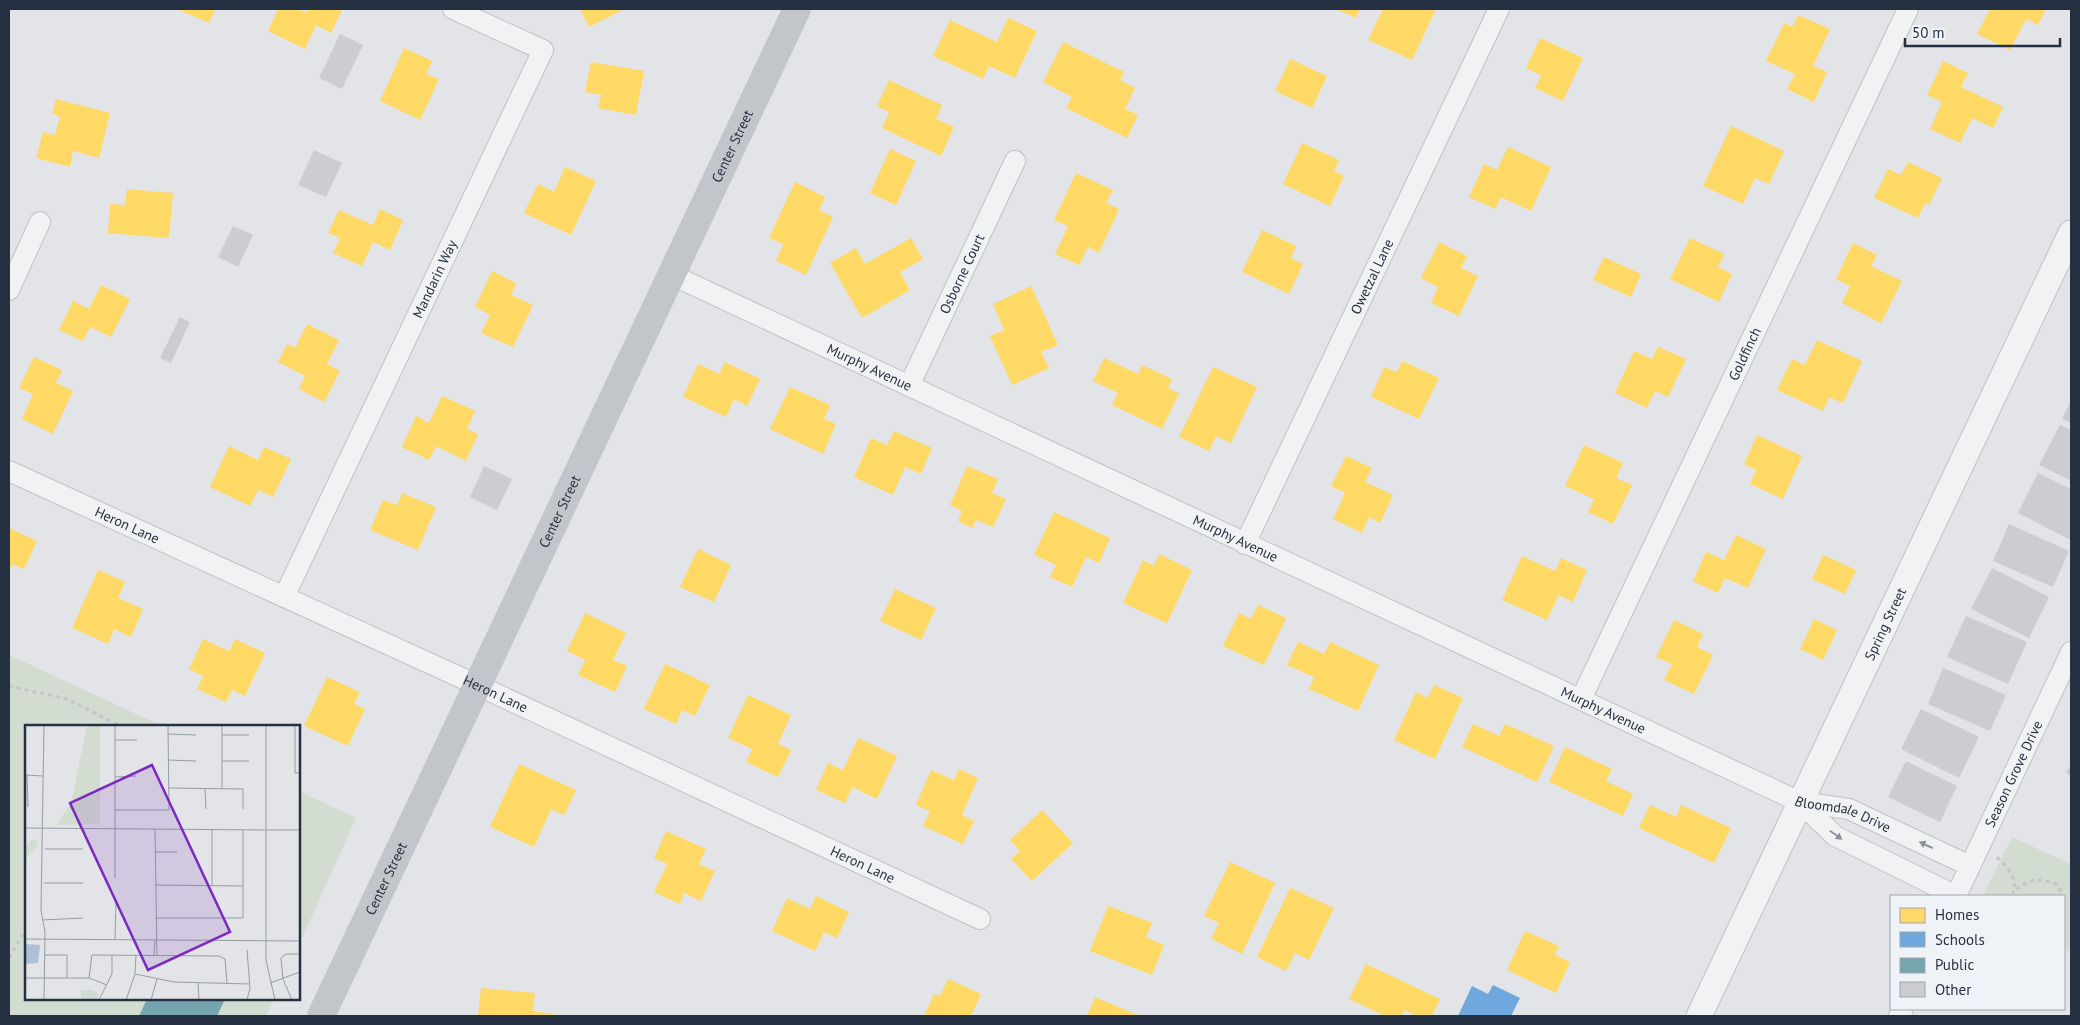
<svg xmlns="http://www.w3.org/2000/svg" width="2080" height="1025" viewBox="0 0 2080 1025" font-family="'PT Sans',sans-serif">
<style>
.green{fill:#d2dcd1}
.homes{fill:#ffd966}
.schools{fill:#6fa8dc}
.public{fill:#76a5af}
.building{fill:#cbcdd1}
.lines{fill:none;stroke-linecap:round;stroke-linejoin:round}
.minor-casing{stroke:#c0c2c5;stroke-width:22}
.tertiary-casing{stroke:#c0c2c5;stroke-width:27}
.path{stroke:#c3c5ca;stroke-width:3;stroke-dasharray:4 4;stroke-linecap:butt}
.minor{stroke:#f1f2f4;stroke-width:20}
.tertiary{stroke:#f1f2f4;stroke-width:25}
.secondary{stroke:#c2c5ca;stroke-width:28}
.oneway{fill:#8c919c}
.labels{text-anchor:middle;stroke-width:5;stroke-linejoin:round;paint-order:stroke}
.street-label{font-size:14px;fill:#263043;stroke:#eff2f7}
.inset-road{fill:none;stroke:#979ca5;stroke-width:1}
.view{fill:#7b2cbf;fill-opacity:0.15;stroke:#7b2cbf;stroke-width:2.5}
.inset-edge{fill:none;stroke:#263043;stroke-width:2.5}
</style>
<rect width="100%" height="100%" fill="#e2e4e7"/>
<g class="green">
<polygon points="9,655 162,726 26,726 26,999 274,999 266,1016 9,1016"/>
<polygon points="299,791 356,818 299,945"/>
<polygon points="2012,837 2071,864 2071,947 2064,957 2064,896 1983,896"/>
</g>
<g class="homes">
<polygon points="177,9 215,9 209,23"/>
<polygon points="278,9 297,9 306,13 308,9 342,10 331,33 316,25 305,49 268,31"/>
<polygon points="580,9 624,9 589,27"/>
<polygon points="1336,9 1360,9 1356,18"/>
<polygon points="1383,9 1431,9 1435,11 1412,60 1368,40"/>
<polygon points="1990,9 2046,9 2038,25 2026,19 2010,50 1977,34"/>
<polygon points="1798,15 1830,29 1813,66 1827,72 1814,102 1787,89 1795,74 1766,61 1784,23 1792,27"/>
<polygon points="1008,18 1037,31 1015,78 989,66 983,79 933,56 950,20 997,42"/>
<polygon points="1540,38 1583,58 1563,101 1535,88 1541,75 1526,68"/>
<polygon points="1063,42 1124,72 1120,80 1135,88 1125,109 1138,115 1127,138 1066,108 1072,97 1043,82"/>
<polygon points="404,48 432,61 426,74 439,79 420,120 380,101"/>
<polygon points="1290,59 1327,76 1312,108 1275,91"/>
<polygon points="1943,61 1968,73 1961,87 2003,107 1993,128 1972,118 1960,143 1930,129 1942,102 1927,95"/>
<polygon points="591,62 644,71 636,115 598,108 601,95 585,92"/>
<polygon points="889,80 942,105 936,119 954,127 941,156 882,128 889,112 877,106"/>
<polygon points="56,99 110,113 99,158 73,151 70,167 36,158 43,132 55,135 60,116 52,114"/>
<polygon points="1731,126 1784,151 1769,184 1755,178 1743,204 1703,186"/>
<polygon points="1302,143 1339,160 1334,171 1344,176 1330,206 1283,184"/>
<polygon points="1508,147 1551,167 1531,211 1501,197 1495,209 1469,197 1484,164 1497,170"/>
<polygon points="890,149 916,161 896,205 870,193"/>
<polygon points="1908,162 1942,178 1929,205 1925,203 1918,218 1874,198 1888,169 1901,175"/>
<polygon points="565,167 596,181 571,235 524,213 538,184 554,192"/>
<polygon points="1076,173 1113,190 1106,203 1119,209 1099,253 1088,247 1079,265 1055,254 1068,226 1054,220"/>
<polygon points="795,182 825,197 819,210 833,217 806,275 776,261 783,244 769,238"/>
<polygon points="127,189 173,193 169,238 108,233 110,204 125,205"/>
<polygon points="380,209 403,220 390,250 373,242 362,266 333,253 340,238 328,233 339,210 373,225"/>
<polygon points="1262,230 1296,246 1291,258 1303,264 1289,294 1242,272"/>
<polygon points="911,238 923,259 900,272 910,290 862,318 830,263 856,248 865,264"/>
<polygon points="1690,238 1724,254 1718,267 1732,274 1719,302 1670,279"/>
<polygon points="1439,242 1467,256 1461,268 1478,276 1459,316 1431,303 1438,287 1421,278"/>
<polygon points="1853,243 1877,255 1871,266 1902,281 1881,323 1842,303 1850,286 1836,279"/>
<polygon points="1604,257 1641,274 1631,297 1593,280"/>
<polygon points="492,271 516,283 511,295 533,305 513,347 481,333 490,315 475,307"/>
<polygon points="101,285 130,299 111,337 90,327 83,341 59,330 73,301 89,309"/>
<polygon points="1031,286 1058,345 1041,352 1049,368 1012,385 990,336 1004,330 993,304"/>
<polygon points="307,324 339,340 327,364 340,371 324,402 299,389 305,376 278,362 287,344 295,348"/>
<polygon points="1817,340 1862,361 1843,403 1829,397 1823,411 1777,390 1792,359 1805,365"/>
<polygon points="1658,347 1686,359 1668,397 1655,391 1647,408 1615,393 1634,351 1652,359"/>
<polygon points="34,357 62,370 56,383 73,391 53,434 22,419 33,394 19,388"/>
<polygon points="1104,358 1138,374 1142,365 1172,379 1168,388 1179,393 1162,429 1112,405 1118,393 1093,381"/>
<polygon points="1402,361 1439,378 1419,419 1371,397 1384,367 1397,372"/>
<polygon points="725,362 760,379 747,406 734,399 726,417 683,397 698,364 719,374"/>
<polygon points="1213,367 1257,387 1231,443 1216,436 1209,451 1179,437"/>
<polygon points="790,387 830,405 824,419 836,424 823,454 770,429"/>
<polygon points="442,396 475,411 467,429 478,434 466,461 436,446 429,460 402,447 416,416 429,423"/>
<polygon points="894,431 932,448 921,474 905,467 893,495 854,477 871,438 887,445"/>
<polygon points="1757,435 1802,456 1783,499 1750,484 1756,470 1744,464"/>
<polygon points="1584,445 1623,463 1616,478 1632,485 1613,524 1588,512 1594,499 1565,486"/>
<polygon points="229,446 258,460 264,447 291,459 273,497 258,490 250,506 210,487"/>
<polygon points="1346,456 1372,468 1365,482 1393,495 1380,523 1369,517 1362,533 1333,519 1345,493 1331,486"/>
<polygon points="967,466 998,479 992,493 1006,499 993,527 976,520 972,528 958,521 962,511 950,505"/>
<polygon points="402,493 436,507 418,550 370,530 383,500 397,505"/>
<polygon points="1054,512 1110,538 1099,563 1086,557 1072,587 1050,577 1056,565 1034,555"/>
<polygon points="9,528 37,541 24,569 12,564 9,572"/>
<polygon points="1736,535 1766,549 1748,588 1725,578 1718,593 1693,581 1706,552 1724,560"/>
<polygon points="698,549 731,565 714,602 680,587"/>
<polygon points="1159,554 1192,570 1167,623 1123,603 1143,560 1154,566"/>
<polygon points="1823,555 1856,570 1845,594 1812,579"/>
<polygon points="1522,556 1555,571 1561,558 1587,570 1573,602 1559,595 1547,620 1502,600"/>
<polygon points="98,570 125,582 118,598 143,609 131,637 114,629 108,644 72,628"/>
<polygon points="895,589 936,608 921,640 880,621"/>
<polygon points="1258,605 1286,618 1264,665 1223,646 1239,613 1251,619"/>
<polygon points="585,613 626,633 613,660 627,666 615,692 578,675 585,660 567,651"/>
<polygon points="1814,619 1837,630 1823,660 1800,649"/>
<polygon points="1674,620 1703,634 1697,647 1713,655 1694,694 1664,680 1672,664 1656,657"/>
<polygon points="203,639 229,651 235,639 265,653 245,696 232,690 226,702 197,689 203,676 189,669"/>
<polygon points="1298,642 1324,654 1330,642 1379,665 1358,711 1309,689 1314,677 1287,665"/>
<polygon points="665,664 710,685 695,716 682,710 676,724 644,709"/>
<polygon points="327,677 360,692 354,704 365,709 348,746 304,726"/>
<polygon points="1434,685 1463,698 1435,759 1394,740 1416,692 1428,698"/>
<polygon points="748,695 791,715 778,744 791,750 778,777 746,762 752,749 728,738"/>
<polygon points="1473,724 1499,736 1505,724 1554,746 1537,782 1462,747"/>
<polygon points="858,738 897,756 877,799 852,787 845,803 816,790 828,763 843,770"/>
<polygon points="1565,747 1612,769 1606,781 1633,794 1623,816 1549,782"/>
<polygon points="519,764 576,790 564,815 551,809 534,847 490,827"/>
<polygon points="959,769 978,778 962,815 974,821 963,844 923,826 930,811 916,805 931,770 954,780"/>
<polygon points="1650,805 1676,817 1681,805 1731,828 1714,863 1639,828"/>
<polygon points="1042,810 1073,843 1032,881 1011,859 1020,851 1010,840"/>
<polygon points="666,831 706,849 699,864 715,871 701,901 684,893 680,904 654,892 667,864 654,858"/>
<polygon points="1230,862 1275,883 1242,954 1211,939 1219,923 1204,916"/>
<polygon points="1290,888 1334,908 1309,960 1295,953 1286,971 1257,957"/>
<polygon points="816,896 849,912 837,938 824,932 815,951 772,931 787,898 810,909"/>
<polygon points="1108,906 1152,923 1146,937 1164,945 1152,975 1090,951"/>
<polygon points="1525,931 1559,946 1555,955 1570,962 1556,993 1507,970"/>
<polygon points="1366,964 1440,999 1432,1016 1417,1016 1404,1010 1401,1016 1385,1016 1349,999"/>
<polygon points="948,979 981,994 971,1016 924,1016 934,994 940,996"/>
<polygon points="481,988 535,993 533,1011 553,1014 553,1016 478,1016"/>
<polygon points="1095,997 1140,1016 1087,1016"/>
</g>
<polygon class="schools" points="1493,985 1520,998 1511,1016 1458,1016 1472,986 1488,994"/>
<polygon class="public" points="147,999 225,999 217,1016 139,1016"/>
<g class="building">
<polygon points="340,34 363,45 342,89 319,78"/>
<polygon points="314,150 342,163 326,197 298,185"/>
<polygon points="233,226 253,235 238,267 218,257"/>
<polygon points="180,317 190,322 171,363 160,358"/>
<polygon points="2071,400 2071,423 2062,419"/>
<polygon points="2060,425 2071,430 2071,481 2039,465"/>
<polygon points="484,466 512,479 497,510 470,497"/>
<polygon points="2038,473 2071,489 2071,540 2018,513"/>
<polygon points="2009,524 2069,551 2053,587 1993,561"/>
<polygon points="1992,568 2049,597 2029,638 1971,609"/>
<polygon points="1966,616 2027,642 2008,684 1947,657"/>
<polygon points="1943,668 2006,695 1990,731 1928,704"/>
<polygon points="1921,709 1979,737 1959,778 1901,749"/>
<polygon points="1906,761 1957,786 1940,822 1888,797"/>
<polygon points="2071,765 2071,777 2066,772"/>
</g>
<g class="lines">
<defs>
<g id="minor">
<path id="s1" d="M672 275 1800 802 1849 809 1970 866"/>
<polyline points="9,290 40,222"/>
<path id="s2" d="M909 386 1015 161"/>
<path id="s3" d="M9 471 477 685 980 919"/>
<path id="s4" d="M1245 544 1499 9"/>
<path id="s5" d="M284 597 543 50 453 9"/>
<path id="s6" d="M1581 699 1908 9"/>
<polyline points="1800,802 1835,836 1956,896"/>
<path id="s7" d="M1956 896 2071 652"/>
<polyline points="1899,1016 1903,1009"/>
</g>
<g id="tertiary">
<path id="s8" d="M1699 1016 2071 233"/>
</g>
</defs>
<use href="#minor" class="minor-casing"/>
<use href="#tertiary" class="tertiary-casing"/>
<g class="path">
<polyline points="9,686 67,699 120,726"/>
<path d="M1997 857C2008 868 2020 880 2012 896"/>
<path d="M2016 889C2032 878 2038 878 2057 884L2063 896"/>
<polyline points="9,958 26,929"/>
</g>
<use href="#minor" class="minor"/>
<use href="#tertiary" class="tertiary"/>
<path class="secondary" id="s9" d="M321 1016 797 9"/>
</g>
<defs><path id="oneway-solid" d="M-6-.8H1V-3.2L6.5 0L1 3.2V.8H-6Z" transform="scale(1.25)"/></defs>
<g class="oneway">
<use href="#oneway-solid" transform="translate(1836 835) rotate(35)"/>
<use href="#oneway-solid" transform="translate(1926 845) rotate(-155)"/>
</g>
<g class="labels">
<g class="street-label">
<text dy="5" stroke="none"><textPath href="#s9" startOffset="962">Center Street</textPath></text>
<text dy="5" stroke="none"><textPath href="#s2" startOffset="124">Osborne Court</textPath></text>
<text dy="5" stroke="none"><textPath href="#s4" startOffset="296">Owetzal Lane</textPath></text>
<text dy="5" stroke="none"><textPath href="#s5" startOffset="352">Mandarin Way</textPath></text>
<text dy="5" stroke="none"><textPath href="#s6" startOffset="382">Goldfinch</textPath></text>
<text dy="5" stroke="none"><textPath href="#s1" startOffset="218">Murphy Avenue</textPath></text>
<text dy="5" stroke="none"><textPath href="#s9" startOffset="558">Center Street</textPath></text>
<text dy="5" stroke="none"><textPath href="#s3" startOffset="130">Heron Lane</textPath></text>
<text dy="5" stroke="none"><textPath href="#s1" startOffset="622">Murphy Avenue</textPath></text>
<text dy="5" stroke="none"><textPath href="#s8" startOffset="434">Spring Street</textPath></text>
<text dy="5" stroke="none"><textPath href="#s3" startOffset="535">Heron Lane</textPath></text>
<text dy="5" stroke="none"><textPath href="#s1" startOffset="1028">Murphy Avenue</textPath></text>
<text dy="5" stroke="none"><textPath href="#s7" startOffset="135">Season Grove Drive</textPath></text>
<text dy="5" stroke="none"><textPath href="#s1" startOffset="1290">Bloomdale Drive</textPath></text>
<text dy="5" stroke="none"><textPath href="#s3" startOffset="940">Heron Lane</textPath></text>
<text dy="5" stroke="none"><textPath href="#s9" startOffset="152">Center Street</textPath></text>
</g>
</g>
<g transform="translate(25 725)">
<rect width="275" height="275" fill="#e2e4e7"/>
<path d="M62 0H75V99L32 100 46 79ZM8 114 13 115 12 121 1 134V121ZM56 265H67L74 269 71 275H56Z" fill="#d2dcd1"/>
<path d="M0 219 15 220 13 238 0 239Z" fill="#adc0d6"/>
<path class="inset-road" d="M90 0V153M241 0V235L250 275M270 0V48H275M143 9 171 10M197 10H224M90 15H112M143 35 171 36M197 36H224M0 50 18 51M2 50 3 82M90 52 111 51M143 63 218 64V84M197 63V0M180 64 181 84M90 85H144L143 0M0 103 240 105M130 104 132 230M187 104V160M241 105H275M20 124H58M130 127H152M19 158H58M130 160 218 161M130 193H218V105M17 195 58 193M0 214 275 216M90 214 91 177M222 225 225 263 222 275M20 230H42V253M129 230 130 215M110 249 149 257 225 259M0 253H64L82 260M64 253 67 230 194 231 200 234 202 258M173 258 174 275M245 258 275 247M19 275 20 207 16 185 19 0M74 275 87 249V230M101 275 110 249 111 230M126 275 132 254M267 275 258 254 256 233 261 229H275"/>
<path class="view" d="M127 40 205 207 123 245 45 78Z"/>
<rect width="275" height="275" class="inset-edge"/>
</g>
<rect width="2080" height="1025" fill="none" stroke="#263043" stroke-width="20"/>
<rect x="1890" y="895" width="175" height="115" fill="#eff2f7" stroke="#9fa4af"/>
<rect x="1900" y="908" width="25" height="15" fill="#ffd966" stroke="#9fa4af"/>
<text x="1935" y="920" font-size="15" fill="#263043">Homes</text>
<rect x="1900" y="932" width="25" height="15" fill="#6fa8dc" stroke="#9fa4af"/>
<text x="1935" y="945" font-size="15" fill="#263043">Schools</text>
<rect x="1900" y="958" width="25" height="15" fill="#76a5af" stroke="#9fa4af"/>
<text x="1935" y="970" font-size="15" fill="#263043">Public</text>
<rect x="1900" y="982" width="25" height="15" fill="#cbcdd1" stroke="#9fa4af"/>
<text x="1935" y="995" font-size="15" fill="#263043">Other</text>
<path d="M1905 38v8h155v-8" fill="none" stroke="#263043" stroke-width="2.5"/>
<text x="1912" y="38" font-size="15" fill="#263043" stroke="#eff2f7" stroke-width="4" paint-order="stroke">50 m</text>
</svg>
